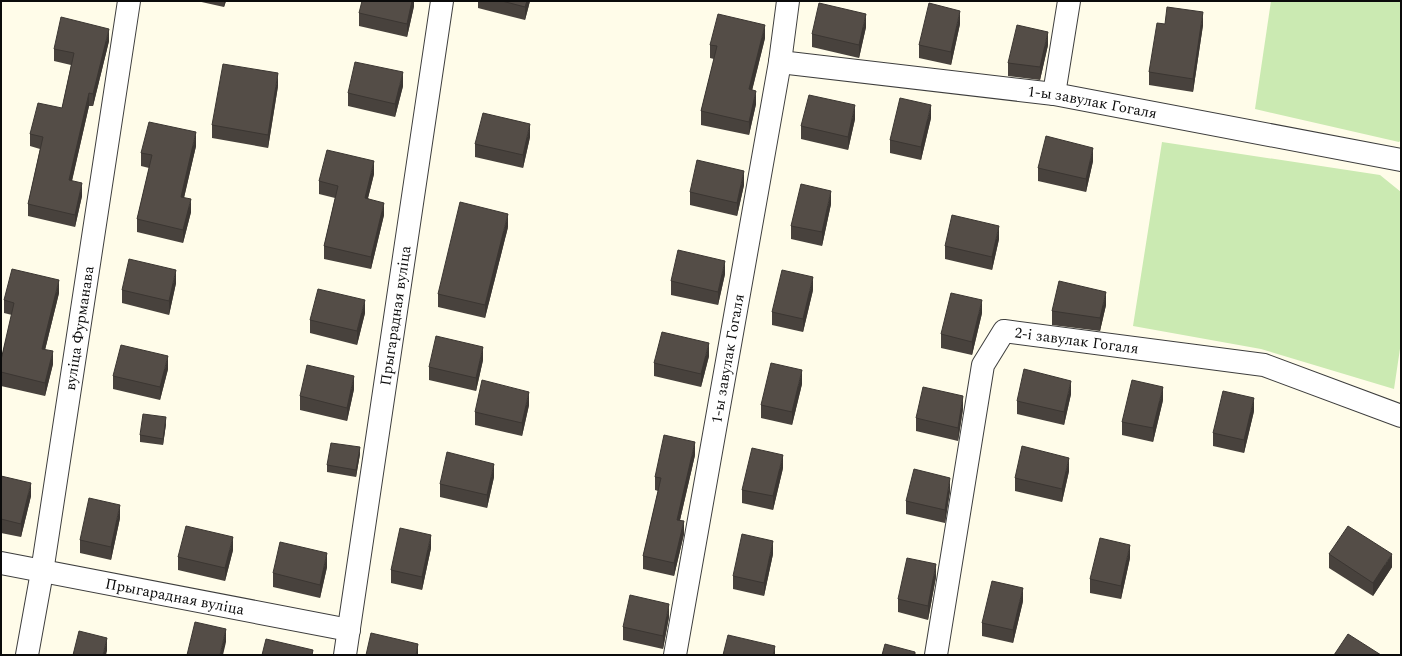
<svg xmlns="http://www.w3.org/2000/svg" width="1402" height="656" viewBox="0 0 1402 656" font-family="Spectral,serif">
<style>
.green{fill:#cbeab2}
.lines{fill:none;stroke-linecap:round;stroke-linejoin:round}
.street-casing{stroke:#3e3e3e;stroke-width:24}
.street{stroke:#fff;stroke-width:22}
.wall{fill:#48423d}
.shaded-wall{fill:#3b3632}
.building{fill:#544d47;stroke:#3b3632}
.labels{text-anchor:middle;stroke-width:4;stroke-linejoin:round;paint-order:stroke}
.street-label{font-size:15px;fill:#0b0b0b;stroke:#fff}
</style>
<rect width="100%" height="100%" fill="#fffce9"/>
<g class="green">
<polygon points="1271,1 1401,1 1401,140 1399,142 1255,109"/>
<polygon points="1162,142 1380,175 1401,192 1401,342 1394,389 1261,349 1133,326"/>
</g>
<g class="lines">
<defs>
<g id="street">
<path id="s1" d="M780 62 1054 94 1401 160"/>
<polyline points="1054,94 1069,1"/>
<path id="s2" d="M1 563 349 630"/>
<path id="s3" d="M27 655 42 572 129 1"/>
<path id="s4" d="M345 655 442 1"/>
<path id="s5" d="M675 655 780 62 788 1"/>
<path id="s6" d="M936 655 983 365 1004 331 1264 365 1401 416"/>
</g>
</defs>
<use href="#street" class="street-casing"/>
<use href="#street" class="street"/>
</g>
<g class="wall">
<polygon points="197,1 226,1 224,7"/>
<polygon points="414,1 414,6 407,37 359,26 359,13"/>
<polygon points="478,1 530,1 525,20 478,8"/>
<polygon points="960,24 951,65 919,58 919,45"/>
<polygon points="1165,24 1203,25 1193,92 1149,85 1149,72"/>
<polygon points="866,27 859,58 812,47 812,34"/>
<polygon points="765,38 752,90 756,104 749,135 701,125 701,111 714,59 710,58 710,45"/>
<polygon points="109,41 93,106 89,106 72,181 82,196 75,227 28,216 28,204 40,149 30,146 30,134 62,108 71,65 54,61 54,49"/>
<polygon points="1048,45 1040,80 1008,76 1008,63"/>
<polygon points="278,86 268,148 212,138 212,125"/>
<polygon points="403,86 395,117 348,106 348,93"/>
<polygon points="931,118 921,160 890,153 890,140"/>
<polygon points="855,119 848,150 801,139 801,126"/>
<polygon points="530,137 523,168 475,157 475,144"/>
<polygon points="196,146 184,198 191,212 183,243 137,232 137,219 149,168 141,166 141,153"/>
<polygon points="1093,161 1086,192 1038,181 1038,168"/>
<polygon points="374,174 368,198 384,215 371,269 324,259 324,246 335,198 319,194 319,181"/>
<polygon points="744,185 737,216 690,205 690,192"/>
<polygon points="831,204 822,246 791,239 791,226"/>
<polygon points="508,227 485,318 438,307 438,294"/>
<polygon points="999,239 992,270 945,259 945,246"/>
<polygon points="725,274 718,305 671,295 671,281"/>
<polygon points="176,283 169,315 122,303 122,290"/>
<polygon points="813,290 803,332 772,325 772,312"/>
<polygon points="59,293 45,350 53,364 45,396 1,386 1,360 12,315 4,313 4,300"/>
<polygon points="1106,305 1100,331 1052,325 1052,311"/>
<polygon points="365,313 357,345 310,333 310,320"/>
<polygon points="982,313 972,355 941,348 941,334"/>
<polygon points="709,356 701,387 654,376 654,363"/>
<polygon points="483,360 476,391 429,380 429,367"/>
<polygon points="168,369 160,400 113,389 113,376"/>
<polygon points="802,384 792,425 761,418 761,405"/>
<polygon points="354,389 347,421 300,410 300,396"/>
<polygon points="1071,394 1064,425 1017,414 1017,401"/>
<polygon points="1163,400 1153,442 1122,435 1122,422"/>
<polygon points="529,405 522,436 475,425 475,412"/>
<polygon points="963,409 958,441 916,431 916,418"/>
<polygon points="1254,411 1244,453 1213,446 1213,433"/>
<polygon points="166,424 163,445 140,442 140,435"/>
<polygon points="360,454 356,477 327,472 327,465"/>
<polygon points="695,455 680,520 684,534 674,576 643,569 643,556 658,491 655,490 655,477"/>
<polygon points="783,468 773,510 742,503 742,490"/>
<polygon points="1069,471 1062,502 1015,491 1015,478"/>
<polygon points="1,476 31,496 21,537 1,533"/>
<polygon points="494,477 487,508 440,497 440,484"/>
<polygon points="950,491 945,523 906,514 906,501"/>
<polygon points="120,518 111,560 80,553 80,540"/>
<polygon points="431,548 422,590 391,583 391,570"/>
<polygon points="233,550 225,581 178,570 178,557"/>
<polygon points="773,554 764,596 733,589 733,576"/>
<polygon points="1329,554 1392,567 1373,596 1329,568"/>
<polygon points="1130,558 1121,599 1090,593 1090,579"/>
<polygon points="327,567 320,598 273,587 273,573"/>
<polygon points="936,577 928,620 898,612 898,599"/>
<polygon points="1023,601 1013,643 982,636 982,623"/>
<polygon points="669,617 663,649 623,640 623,627"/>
</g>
<g class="shaded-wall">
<polygon points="224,1 226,1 224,7"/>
<polygon points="412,1 414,1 414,6 407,37 407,24"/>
<polygon points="527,1 530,1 525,20 525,7"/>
<polygon points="960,11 960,24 951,65 951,52"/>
<polygon points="1203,12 1203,25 1193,92 1193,79"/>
<polygon points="866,14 866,27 859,58 859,45"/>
<polygon points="765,25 765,38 749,103 749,89"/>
<polygon points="109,29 109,41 93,106 93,94"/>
<polygon points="1048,32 1048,45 1040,80 1040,67"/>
<polygon points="403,72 403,86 395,117 395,104"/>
<polygon points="278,73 278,86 268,148 268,135"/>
<polygon points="756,91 756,104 749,135 749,122"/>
<polygon points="89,93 89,106 69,193 69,180"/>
<polygon points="855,105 855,119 848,150 848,137"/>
<polygon points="931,105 931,118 921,160 921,147"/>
<polygon points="530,124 530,137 523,168 523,155"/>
<polygon points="196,132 196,146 181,210 181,197"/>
<polygon points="1093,148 1093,161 1086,192 1086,179"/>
<polygon points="374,161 374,174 365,210 365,198"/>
<polygon points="744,171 744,185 737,216 737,203"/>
<polygon points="82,183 82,196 75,227 75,215"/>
<polygon points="831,191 831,204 822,246 822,232"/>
<polygon points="191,199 191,212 183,243 183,230"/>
<polygon points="384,203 384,215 371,269 371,257"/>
<polygon points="508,214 508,227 485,318 485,305"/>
<polygon points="999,226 999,239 992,270 992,257"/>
<polygon points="725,261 725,274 718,305 718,292"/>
<polygon points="176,270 176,283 169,315 169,301"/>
<polygon points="813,277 813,290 803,332 803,319"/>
<polygon points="59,280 59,293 42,362 42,349"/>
<polygon points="1106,292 1106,305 1100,331 1100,318"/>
<polygon points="365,300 365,313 357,345 357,331"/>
<polygon points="982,300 982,313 972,355 972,342"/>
<polygon points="709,343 709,356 701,387 701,374"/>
<polygon points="483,347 483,360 476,391 476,378"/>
<polygon points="53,351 53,364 45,396 45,383"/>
<polygon points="168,356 168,369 160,400 160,387"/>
<polygon points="802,370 802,384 792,425 792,412"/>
<polygon points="354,376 354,389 347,421 347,408"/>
<polygon points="1071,381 1071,394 1064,425 1064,412"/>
<polygon points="1163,387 1163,400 1153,442 1153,428"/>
<polygon points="529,392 529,405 522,436 522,423"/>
<polygon points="963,396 963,409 958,441 958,428"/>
<polygon points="1254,398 1254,411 1244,453 1244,440"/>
<polygon points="166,417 166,424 163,445 163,439"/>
<polygon points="695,442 695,455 677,533 677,520"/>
<polygon points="360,447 360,454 356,477 356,470"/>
<polygon points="783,455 783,468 773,510 773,496"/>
<polygon points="1069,458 1069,471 1062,502 1062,489"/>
<polygon points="494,464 494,477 487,508 487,495"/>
<polygon points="950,478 950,491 945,523 945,510"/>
<polygon points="31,483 31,496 21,537 21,524"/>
<polygon points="120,505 120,518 111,560 111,547"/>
<polygon points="684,521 684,534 674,576 674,563"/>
<polygon points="431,535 431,548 422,590 422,577"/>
<polygon points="233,537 233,550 225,581 225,568"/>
<polygon points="773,541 773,554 764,596 764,583"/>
<polygon points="1130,545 1130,558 1121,599 1121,586"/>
<polygon points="327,553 327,567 320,598 320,585"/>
<polygon points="1392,554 1392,567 1373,596 1373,583"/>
<polygon points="936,564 936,577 928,620 928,606"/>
<polygon points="1023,588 1023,601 1013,643 1013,630"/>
<polygon points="669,604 669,617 663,649 663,636"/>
<polygon points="226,629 226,642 223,655 220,655"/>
<polygon points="107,638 107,651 106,655 103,655"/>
<polygon points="418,644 418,655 416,655"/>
<polygon points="775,646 775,655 773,655"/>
</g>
<g class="building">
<polygon points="362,1 412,1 407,24 359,13"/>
<polygon points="502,1 527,1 525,7"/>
<polygon points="819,3 866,14 859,45 812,34"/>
<polygon points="929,3 960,11 951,52 919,45"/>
<polygon points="1167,7 1203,12 1193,79 1149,72 1157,23 1165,24"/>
<polygon points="718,14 765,25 749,89 756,91 749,122 701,111 717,46 710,45"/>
<polygon points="61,17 109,29 93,94 89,93 69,180 82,183 75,215 28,204 43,137 30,134 38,103 62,108 74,53 54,49"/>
<polygon points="1017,25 1048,32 1040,67 1008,63"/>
<polygon points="355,62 403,72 395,104 348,93"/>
<polygon points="223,64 278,73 268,135 212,125"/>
<polygon points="809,95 855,105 848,137 801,126"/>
<polygon points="900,98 931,105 921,147 890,140"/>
<polygon points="483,113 530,124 523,155 475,144"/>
<polygon points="149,122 196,132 181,197 191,199 183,230 137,219 152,155 141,153"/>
<polygon points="1046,136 1093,148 1086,179 1038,168"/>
<polygon points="327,150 374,161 365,198 384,203 371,257 324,246 338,186 319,181"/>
<polygon points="697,160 744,171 737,203 690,192"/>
<polygon points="801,184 831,191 822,232 791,226"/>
<polygon points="460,202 508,214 485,305 438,294"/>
<polygon points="952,215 999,226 992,257 945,246"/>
<polygon points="678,250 725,261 718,292 671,281"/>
<polygon points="129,259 176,270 169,301 122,290"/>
<polygon points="12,269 59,280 42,349 53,351 45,383 1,372 1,360 14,303 4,300"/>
<polygon points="782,270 813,277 803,319 772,312"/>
<polygon points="1059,281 1106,292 1100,318 1052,311"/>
<polygon points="318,289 365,300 357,331 310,320"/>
<polygon points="951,293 982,300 972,342 941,334"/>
<polygon points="662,332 709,343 701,374 654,363"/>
<polygon points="436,336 483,347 476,378 429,367"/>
<polygon points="121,345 168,356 160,387 113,376"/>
<polygon points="771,363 802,370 792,412 761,405"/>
<polygon points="307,365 354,376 347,408 300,396"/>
<polygon points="1024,369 1071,381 1064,412 1017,401"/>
<polygon points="482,380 529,392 522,423 475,412"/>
<polygon points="1132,380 1163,387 1153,428 1122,422"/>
<polygon points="923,387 963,396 958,428 916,418"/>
<polygon points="1223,391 1254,398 1244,440 1213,433"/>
<polygon points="143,414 166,417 163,439 140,435"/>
<polygon points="664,435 695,442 677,520 684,521 674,563 643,556 661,478 655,477"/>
<polygon points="331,443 360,447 356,470 327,465"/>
<polygon points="1022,446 1069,458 1062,489 1015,478"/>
<polygon points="752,448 783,455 773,496 742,490"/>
<polygon points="447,452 494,464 487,495 440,484"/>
<polygon points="914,469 950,478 945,510 906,501"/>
<polygon points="1,476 31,483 21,524 1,519"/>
<polygon points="89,498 120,505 111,547 80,540"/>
<polygon points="186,526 233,537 225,568 178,557"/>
<polygon points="1348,526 1392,554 1373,583 1329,554"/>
<polygon points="400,528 431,535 422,577 391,570"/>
<polygon points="742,534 773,541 764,583 733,576"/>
<polygon points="1100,538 1130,545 1121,586 1090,579"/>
<polygon points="280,542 327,553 320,585 273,573"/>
<polygon points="907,558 936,564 928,606 898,599"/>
<polygon points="992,581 1023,588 1013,630 982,623"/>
<polygon points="630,595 669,604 663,636 623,627"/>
<polygon points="195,622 226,629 220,655 187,655"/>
<polygon points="79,631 107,638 103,655 73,655"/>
<polygon points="371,633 418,644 416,655 366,655"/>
<polygon points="1348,634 1381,655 1334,655"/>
<polygon points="728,635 775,646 773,655 723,655"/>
<polygon points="266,639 313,650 312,655 262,655"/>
<polygon points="885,644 915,652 915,655 882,655"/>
</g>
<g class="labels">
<g class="street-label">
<text dy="5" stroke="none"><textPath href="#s1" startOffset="315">1-ы завулак Гогаля</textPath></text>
<text dy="5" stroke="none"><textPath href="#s4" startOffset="343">Прыгарадная вуліца</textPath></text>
<text dy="5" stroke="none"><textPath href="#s3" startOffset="331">вуліца Фурманава</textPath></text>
<text dy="5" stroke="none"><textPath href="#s6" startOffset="407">2-і завулак Гогаля</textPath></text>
<text dy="5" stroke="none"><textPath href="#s5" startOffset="301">1-ы завулак Гогаля</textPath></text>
<text dy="5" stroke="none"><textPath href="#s2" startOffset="177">Прыгарадная вуліца</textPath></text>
</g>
</g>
<rect width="1402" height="656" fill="none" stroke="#0b0b0b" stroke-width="4"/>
</svg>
